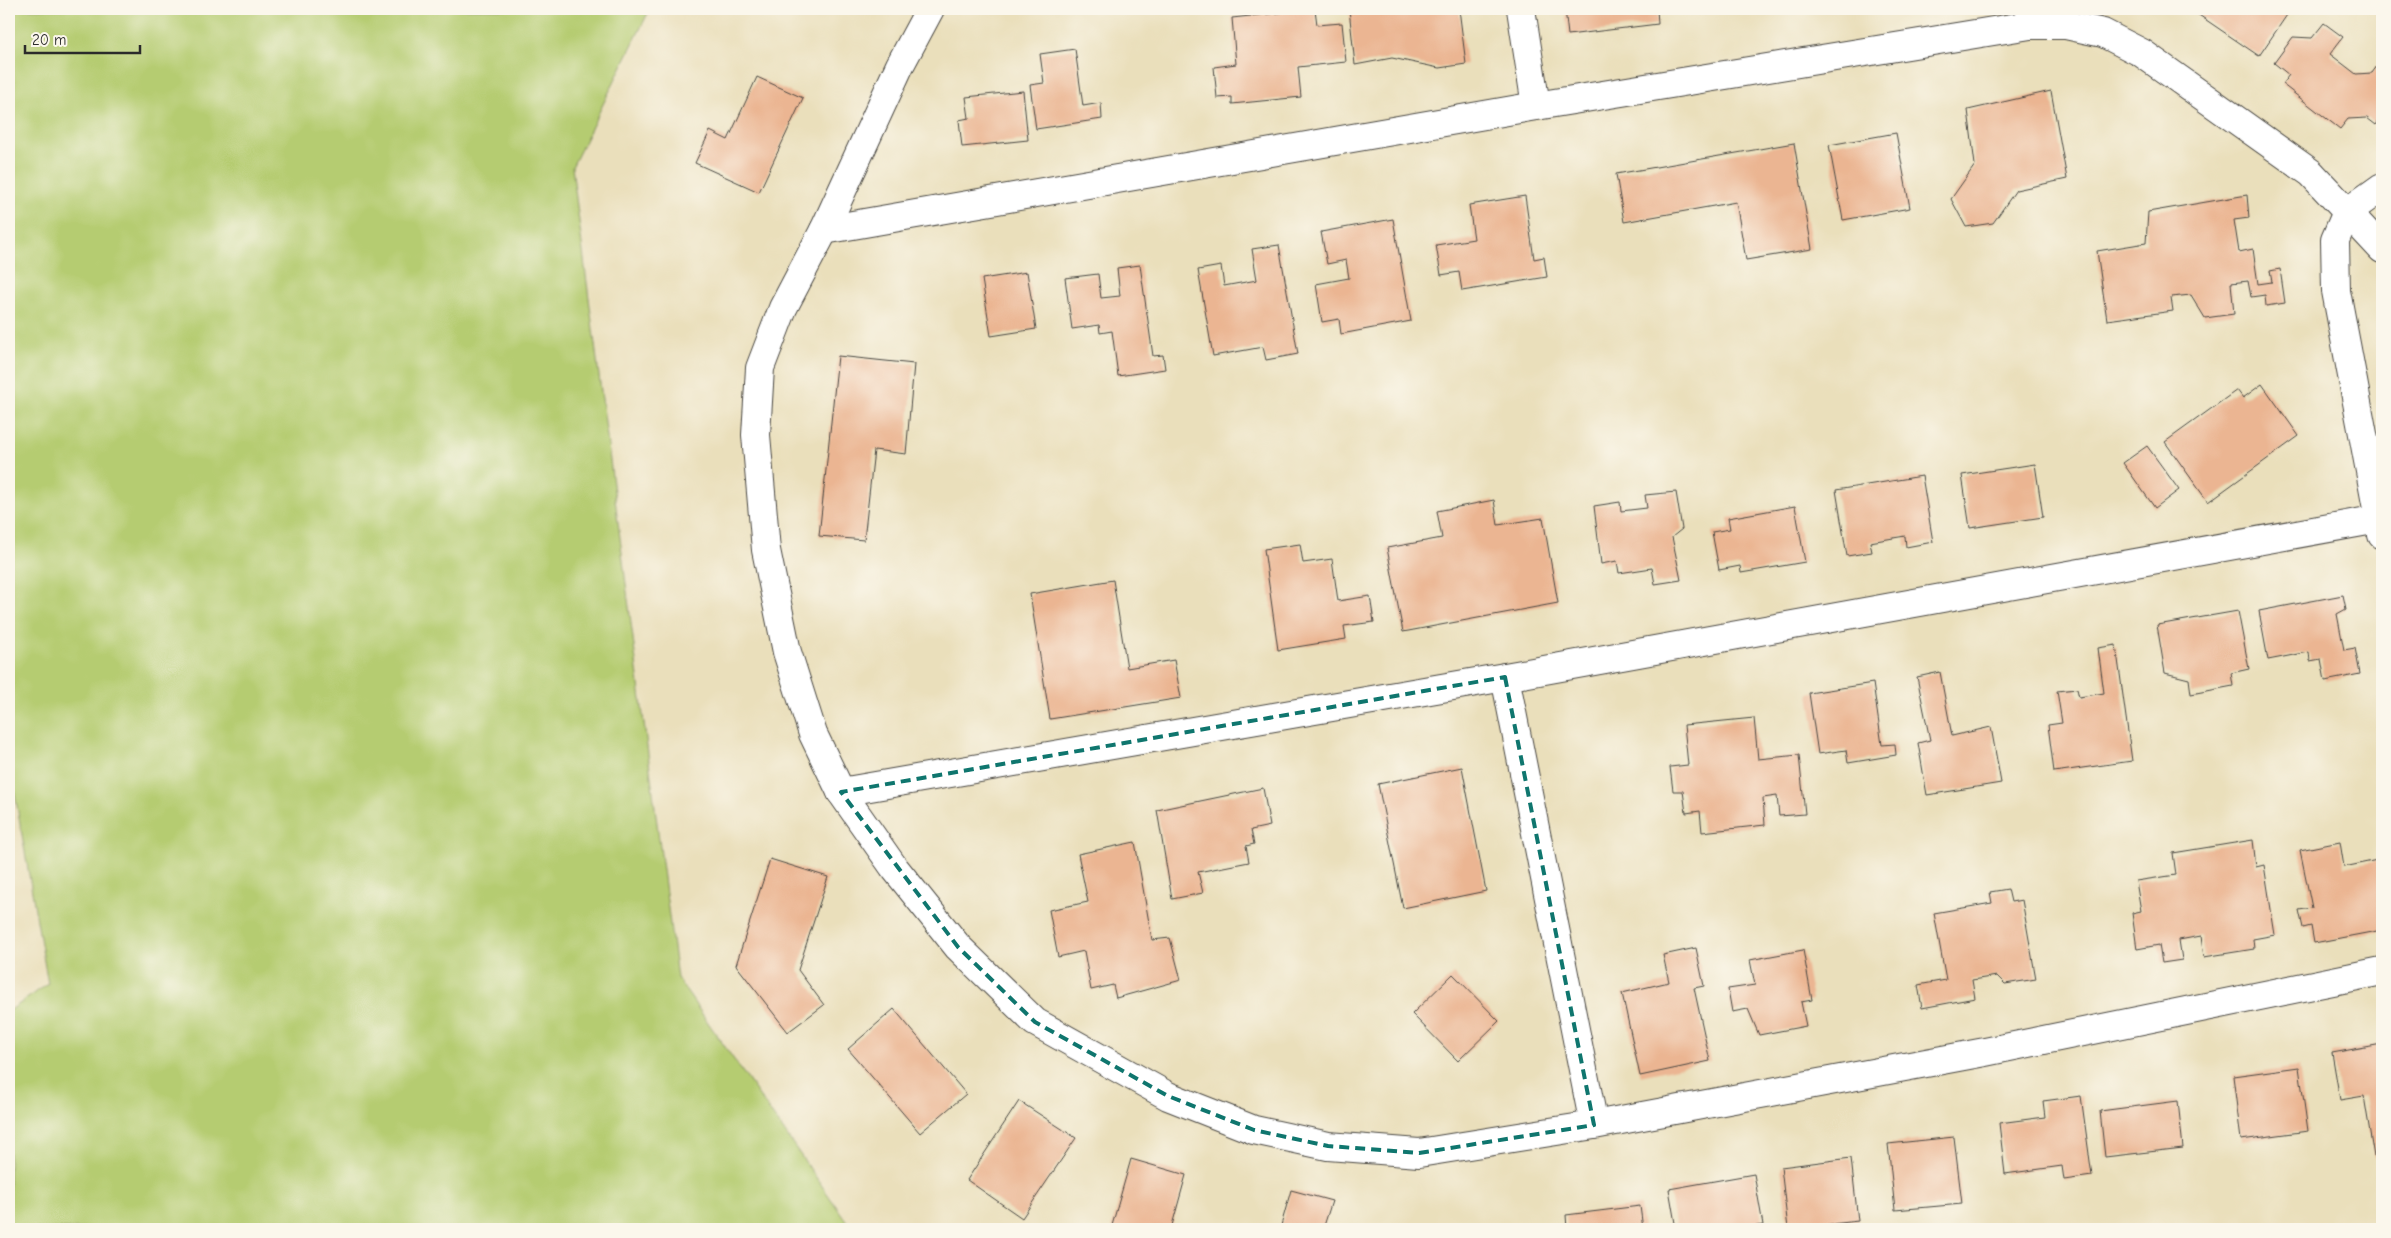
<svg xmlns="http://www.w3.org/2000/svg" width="2391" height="1238" viewBox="0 0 2391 1238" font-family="'Comic Neue',sans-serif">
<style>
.green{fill:#b5cc71;stroke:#707c4e}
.building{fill:#ebb592}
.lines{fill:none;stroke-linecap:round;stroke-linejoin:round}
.street-casing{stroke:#484641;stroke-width:30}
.street{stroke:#fff;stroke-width:28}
.marked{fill:none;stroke:#0f766e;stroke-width:4;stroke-dasharray:10 6;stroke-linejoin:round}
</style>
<rect width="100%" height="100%" fill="#fbf7ec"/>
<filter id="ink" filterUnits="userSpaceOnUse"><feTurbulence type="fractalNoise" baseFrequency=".02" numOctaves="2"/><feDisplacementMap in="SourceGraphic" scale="10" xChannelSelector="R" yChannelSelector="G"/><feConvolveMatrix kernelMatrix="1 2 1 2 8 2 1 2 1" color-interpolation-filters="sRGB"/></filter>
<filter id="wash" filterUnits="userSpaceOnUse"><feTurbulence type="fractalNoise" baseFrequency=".0096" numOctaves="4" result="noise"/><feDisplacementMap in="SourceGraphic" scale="20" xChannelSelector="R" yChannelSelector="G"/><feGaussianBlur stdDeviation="1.12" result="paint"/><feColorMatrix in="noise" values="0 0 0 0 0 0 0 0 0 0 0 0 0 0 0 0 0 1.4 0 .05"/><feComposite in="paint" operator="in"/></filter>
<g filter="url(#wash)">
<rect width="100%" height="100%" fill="#eadfbb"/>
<polygon class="green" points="9,9 650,9 572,167 677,978 852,1229 9,1229 9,1011 48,984 9,760"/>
<g id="blocks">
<g class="building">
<polygon points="1295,9 1315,9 1317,25 1342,23 1346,62 1298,67 1301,97 1232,104 1232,97 1217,98 1214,67 1236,64 1232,18 1296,11"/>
<polygon points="1349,9 1459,9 1466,64 1439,68 1392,58 1355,65"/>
<polygon points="1565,9 1657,9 1658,24 1568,35"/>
<polygon points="2190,9 2291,9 2259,56"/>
<polygon points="2324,23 2343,37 2330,54 2356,74 2372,73 2382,59 2382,117 2376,125 2367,118 2348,119 2340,129 2282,84 2289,75 2274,63 2293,37 2312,38"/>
<polygon points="1075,49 1083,106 1101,103 1102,119 1036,129 1030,85 1044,83 1040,54"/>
<polygon points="757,77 803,98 759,192 695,163 710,131 728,140"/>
<polygon points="1023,91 1028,140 962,147 959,120 969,118 966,97"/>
<polygon points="2051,91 2067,179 2016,190 1993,223 1966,227 1951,199 1975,165 1968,110"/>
<polygon points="1896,133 1910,208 1843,220 1829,145"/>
<polygon points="1794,143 1812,249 1746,260 1736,202 1624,222 1616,174"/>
<polygon points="2247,195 2249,218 2234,220 2239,252 2253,249 2258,284 2272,282 2270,271 2280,269 2285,303 2266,306 2265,295 2251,297 2248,281 2231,283 2234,314 2205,318 2191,295 2171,297 2173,311 2107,320 2097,251 2146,243 2148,212"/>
<polygon points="1525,196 1534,259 1544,257 1547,277 1462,291 1459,272 1441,275 1436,245 1474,239 1469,205"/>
<polygon points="1393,219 1411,321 1341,334 1339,319 1322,322 1316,284 1349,278 1346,260 1327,264 1321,232"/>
<polygon points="1279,245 1298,354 1266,360 1263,347 1213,356 1198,270 1221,266 1224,286 1257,280 1252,249"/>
<polygon points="1140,265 1153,356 1163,355 1165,369 1118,376 1112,331 1100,333 1099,325 1072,329 1065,278 1098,274 1101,298 1120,296 1117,268"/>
<polygon points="1027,272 1036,329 991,336 982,279"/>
<polygon points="838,356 914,364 906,454 874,450 864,540 819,536"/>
<polygon points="2262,384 2299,436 2208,502 2165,442 2237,390 2243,398"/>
<polygon points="2147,446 2179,490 2155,508 2123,463"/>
<polygon points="2035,464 2043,517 1970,528 1962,475"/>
<polygon points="1922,476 1933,542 1906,547 1905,536 1870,542 1872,552 1847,556 1836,490"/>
<polygon points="1676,492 1682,529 1672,537 1681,580 1655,584 1652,568 1619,573 1617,561 1601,564 1594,506 1620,502 1621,511 1647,508 1645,495"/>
<polygon points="1494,500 1498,525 1543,518 1558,603 1403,632 1387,548 1442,538 1437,511"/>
<polygon points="1795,506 1805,562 1741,573 1740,566 1719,570 1712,532 1730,529 1728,518"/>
<polygon points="1300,544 1303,563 1332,559 1338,601 1370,596 1374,622 1344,626 1346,639 1278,650 1264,549"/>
<polygon points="1113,580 1127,668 1174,660 1181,698 1050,719 1030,594"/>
<polygon points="2343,595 2346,609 2337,614 2344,650 2355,648 2360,674 2325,681 2321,659 2310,661 2309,652 2268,660 2259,611"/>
<polygon points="2238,611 2249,669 2231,673 2233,686 2191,694 2189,679 2165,673 2157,625"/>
<polygon points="2116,645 2132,761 2054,772 2048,725 2062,723 2057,691 2077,689 2079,697 2104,693 2098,648"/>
<polygon points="1940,672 1952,736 1991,727 2001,783 1927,795 1918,743 1930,740 1917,677"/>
<polygon points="1873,683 1882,745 1895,744 1896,755 1848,763 1846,750 1818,754 1809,693"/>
<polygon points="1754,718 1758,759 1799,755 1805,814 1779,816 1777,796 1763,798 1765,825 1702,832 1700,811 1686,813 1683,791 1673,791 1670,767 1688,765 1684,725"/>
<polygon points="1462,767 1486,891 1403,908 1378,784"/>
<polygon points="1263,788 1270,826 1251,830 1254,844 1246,846 1249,862 1198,872 1203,893 1172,899 1157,810"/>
<polygon points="2253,840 2256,867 2264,865 2275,935 2253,939 2254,949 2204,957 2201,936 2179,940 2182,960 2162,963 2159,945 2137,949 2132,913 2141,911 2136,881 2176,875 2173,853"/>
<polygon points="1135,842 1152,940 1170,938 1181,980 1116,998 1113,985 1091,990 1084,951 1058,957 1049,910 1088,902 1078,854"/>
<polygon points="2340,842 2344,867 2382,859 2382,930 2314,943 2311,926 2303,928 2299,910 2312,908 2300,850"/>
<polygon points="770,859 828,877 798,970 824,1005 788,1032 736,965"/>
<polygon points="2008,889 2011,902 2022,900 2036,979 2005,984 1997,976 1972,980 1975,998 1922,1008 1918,985 1946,980 1934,913 1992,903 1990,892"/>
<polygon points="1696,948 1704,986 1694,988 1710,1061 1640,1076 1622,993 1669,982 1663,955"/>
<polygon points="1803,950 1812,1000 1801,1002 1806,1026 1759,1035 1748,1009 1732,1012 1728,989 1755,985 1750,960"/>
<polygon points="1453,974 1499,1021 1458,1061 1412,1014"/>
<polygon points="894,1009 966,1094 920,1133 848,1049"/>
<polygon points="2382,1044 2382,1156 2374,1157 2364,1096 2340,1100 2332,1053"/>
<polygon points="2299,1067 2308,1131 2241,1140 2233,1076"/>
<polygon points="2081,1096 2092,1176 2064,1180 2062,1166 2005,1174 1999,1123 2045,1117 2043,1101"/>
<polygon points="1019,1101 1076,1138 1022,1218 967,1180"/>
<polygon points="2178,1101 2183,1148 2105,1157 2100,1111"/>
<polygon points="1954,1137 1962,1204 1895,1210 1888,1144"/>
<polygon points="1851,1158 1858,1221 1788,1229 1781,1167"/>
<polygon points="1131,1159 1186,1175 1171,1229 1111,1229"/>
<polygon points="1754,1174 1763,1225 1752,1227 1752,1229 1676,1229 1669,1189"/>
<polygon points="1291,1190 1332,1201 1323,1229 1280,1229"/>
<polygon points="1640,1206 1643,1229 1567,1229 1566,1215"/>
</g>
</g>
</g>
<g filter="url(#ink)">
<use href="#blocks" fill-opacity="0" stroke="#484641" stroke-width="1"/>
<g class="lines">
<defs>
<g id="street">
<polyline points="930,9 900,65 824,230 783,308 760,368 756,435 766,550 787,652 813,734 841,792 893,866 958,947 1035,1022 1168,1096 1254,1130 1328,1146 1419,1153 1594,1125 1985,1052 2382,971"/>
<polyline points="1521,9 1536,106"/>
<polyline points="824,230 1536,106 2030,25 2066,25 2103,33 2142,53 2311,173 2382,249"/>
<polyline points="2382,535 2336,291 2335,240 2347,212 2382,187"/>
<polyline points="1505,677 1594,1125"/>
<polyline points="841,792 1505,677 2379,519"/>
</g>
</defs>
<use href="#street" class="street-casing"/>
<use href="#street" class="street"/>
</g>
</g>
<path class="marked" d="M1505 677 1594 1125 1419 1153 1328 1146 1254 1130 1168 1096 1035 1022 958 947 841 792Z"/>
<rect width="2391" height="1238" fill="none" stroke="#fbf7ec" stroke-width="30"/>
<path d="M25 45v8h115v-8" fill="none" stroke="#2b2b2b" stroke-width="2.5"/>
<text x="32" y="45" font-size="15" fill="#2b2b2b" stroke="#fbf7ec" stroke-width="4" paint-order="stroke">20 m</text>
</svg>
